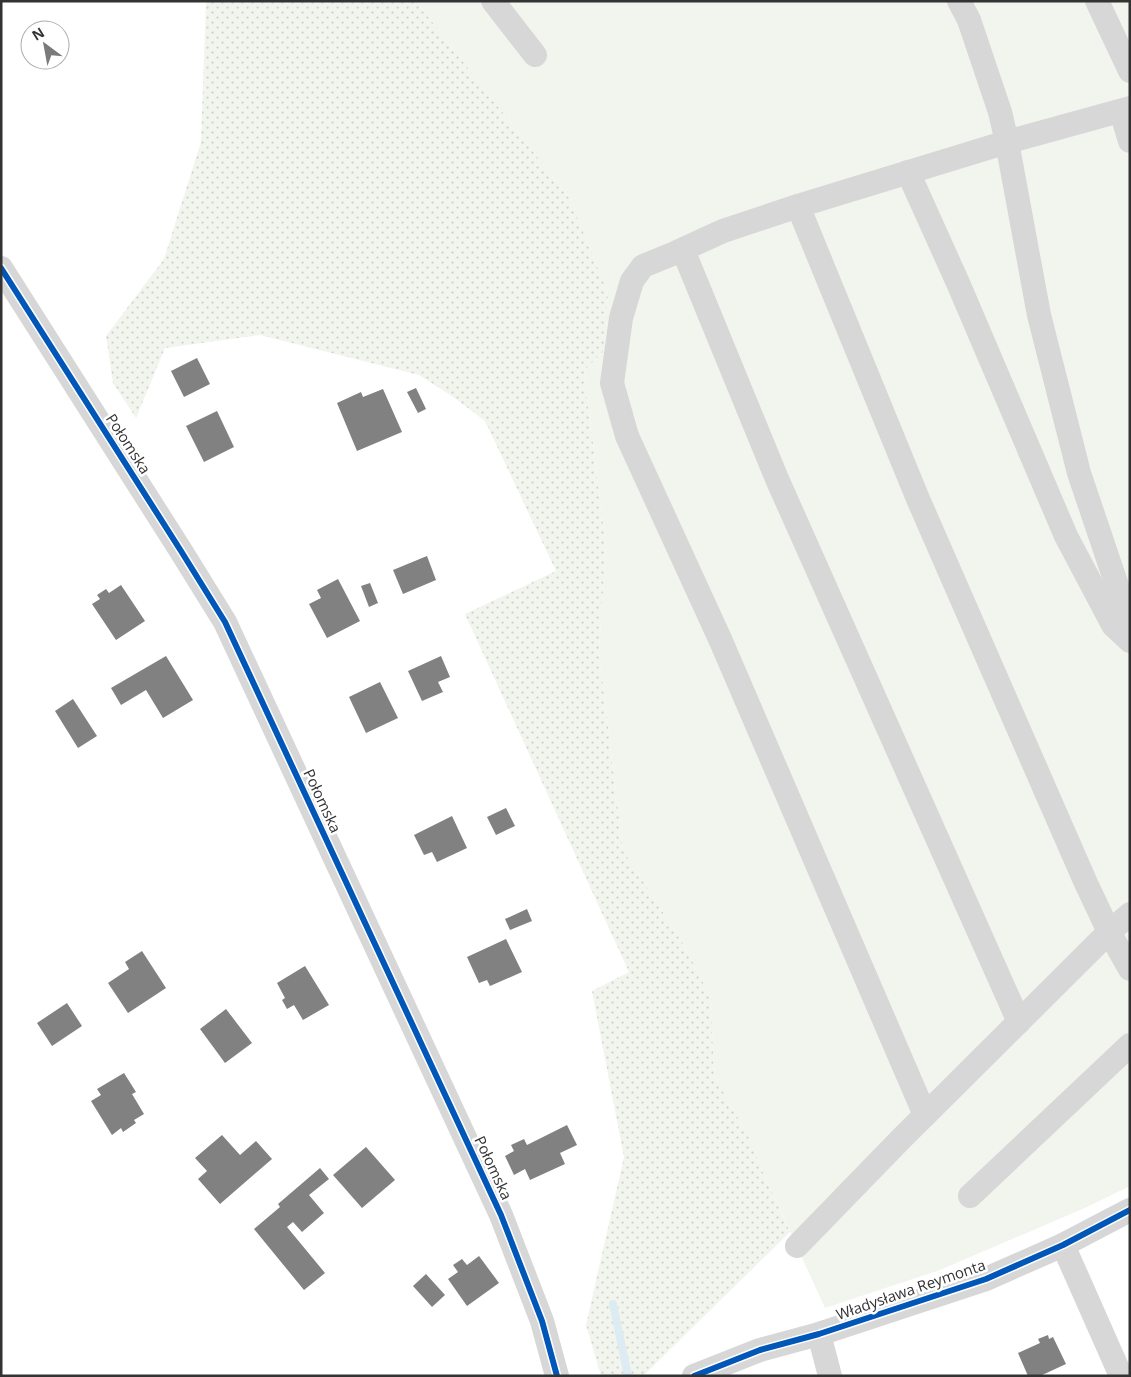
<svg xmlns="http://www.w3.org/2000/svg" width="1131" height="1377" viewBox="0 0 1131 1377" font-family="'Open Sans',sans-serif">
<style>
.grass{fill:url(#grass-dots)}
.garden{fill:#f1f5ed}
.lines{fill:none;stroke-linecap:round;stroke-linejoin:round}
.stream{stroke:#ddebf3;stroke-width:8}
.building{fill:#818181}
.minor{stroke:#d7d7d7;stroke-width:24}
.cycleway-casing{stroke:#fff;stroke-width:9}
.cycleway{stroke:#0057b8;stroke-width:6}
.labels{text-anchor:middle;stroke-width:5;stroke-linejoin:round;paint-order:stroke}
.street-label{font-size:15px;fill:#333;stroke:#fff}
</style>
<defs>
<pattern id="grass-dots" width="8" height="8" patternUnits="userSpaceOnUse" patternTransform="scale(1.25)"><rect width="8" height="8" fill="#f1f5ed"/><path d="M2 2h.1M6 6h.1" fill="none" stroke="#cfd2cc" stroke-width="1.8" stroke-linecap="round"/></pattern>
</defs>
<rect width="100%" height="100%" fill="#fff"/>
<polygon class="grass" points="206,1 416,1 570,199 608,293 605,350 584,371 606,547 599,652 623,850 684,945 711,998 714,1075 750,1139 762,1170 790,1232 643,1376 601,1376 586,1325 624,1157 592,991 629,972 465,614 556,571 485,421 452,396 419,375 260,335 165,348 136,418 113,383 106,336 164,259 201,142"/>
<polygon class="garden" points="416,1 1130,1 1130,1186 1087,1207 940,1270 825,1308 762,1170 750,1139 714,1075 711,998 684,945 623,850 599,652 606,547 584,371 605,350 608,293 570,199"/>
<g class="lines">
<polyline class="stream" points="613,1304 628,1376"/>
</g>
<g class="building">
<polygon points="197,358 210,384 184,397 171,371"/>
<polygon points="416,388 426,409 418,413 407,392"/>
<polygon points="383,389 402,432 357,451 337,403 361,392 363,397"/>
<polygon points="217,411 234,447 204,462 186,426"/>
<polygon points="427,556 436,580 403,594 393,570"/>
<polygon points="338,579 360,621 327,638 309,604 321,598 317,590"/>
<polygon points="370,583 378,603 369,607 361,586"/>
<polygon points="121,585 145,621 116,640 92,604 100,599 97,595 106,589 109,593"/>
<polygon points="166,656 193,700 163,718 146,690 121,705 111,688"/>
<polygon points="441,656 450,677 438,682 443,692 422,701 408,671"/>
<polygon points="380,682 398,718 366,733 349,697"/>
<polygon points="73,699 97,736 78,748 55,711"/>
<polygon points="506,808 515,826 496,835 487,817"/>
<polygon points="452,816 467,848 437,862 432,852 424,855 414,835"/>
<polygon points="527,909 532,921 510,930 505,919"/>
<polygon points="506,939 522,972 490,986 487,980 479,983 467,957"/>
<polygon points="142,951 166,988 128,1013 108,983 129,969 125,962"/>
<polygon points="305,966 329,1005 303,1020 294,1005 287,1009 282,1000 285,998 277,983"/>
<polygon points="67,1003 82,1026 52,1046 37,1023"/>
<polygon points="226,1009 252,1043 225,1063 200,1029"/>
<polygon points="124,1073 136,1092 132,1094 144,1114 134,1120 136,1123 123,1132 121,1128 112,1135 91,1101 101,1095 97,1089"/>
<polygon points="567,1125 577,1145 560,1153 565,1164 530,1180 525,1169 514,1175 505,1156 514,1151 511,1145 524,1139 527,1145"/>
<polygon points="222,1135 240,1155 256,1141 272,1159 220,1204 198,1179 207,1171 195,1158"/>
<polygon points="366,1147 395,1180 362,1208 333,1175"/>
<polygon points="320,1168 329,1179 309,1195 324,1213 302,1232 293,1222 287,1227 325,1273 304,1290 254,1229 280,1207 278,1204"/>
<polygon points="479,1256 499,1283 467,1306 448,1279 458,1272 453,1265 462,1259 467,1265"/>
<polygon points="426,1274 445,1295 432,1307 413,1286"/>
<polygon points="1048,1335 1049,1339 1053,1337 1066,1364 1040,1376 1028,1376 1018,1353 1040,1343 1038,1339"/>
</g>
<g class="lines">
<g class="minor">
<polyline points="493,1 535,55"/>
<polyline points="959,1 969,20 1000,112 1007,142 1130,108"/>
<polyline points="1097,1 1130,71"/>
<polyline points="1121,111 1130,141"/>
<polyline points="908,172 958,283 1066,536 1113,625 1130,641"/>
<polyline points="798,206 918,499 1085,881 1109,932 1130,969"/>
<polyline points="683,250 777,479 1019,1022"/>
<polyline points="1,268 181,551 225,622 501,1215 542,1321 557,1376"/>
<polyline points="925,1115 720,639 627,436 612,383 621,318 632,281 643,266 675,253 723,231 798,206 1007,142 1039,315 1079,473 1130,624"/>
<polyline points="970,1196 1130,1045"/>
<polyline points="1063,1245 1121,1376"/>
<polyline points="797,1246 900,1140 1109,932 1130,914"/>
<polyline points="819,1334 830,1376"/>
<polyline points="694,1376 760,1350 819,1334 986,1279 1063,1245 1130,1210"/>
</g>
<defs>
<g id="cycleway">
<polyline points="1,268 181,551 225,622 501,1215 542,1321 557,1376"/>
<polyline points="694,1376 760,1350 819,1334 986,1279 1063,1245 1130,1210"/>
</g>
</defs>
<use href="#cycleway" class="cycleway-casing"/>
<use href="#cycleway" class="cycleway"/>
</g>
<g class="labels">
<g class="street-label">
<text transform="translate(128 444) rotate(57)" y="5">Połomska</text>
<text transform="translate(322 801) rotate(65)" y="5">Połomska</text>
<text transform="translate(493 1168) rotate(65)" y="5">Połomska</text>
<text transform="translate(911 1290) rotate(-19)" y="5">Władysława Reymonta</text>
</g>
</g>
<rect width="1131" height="1377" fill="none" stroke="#333333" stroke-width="5"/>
<g transform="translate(45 45) rotate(328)"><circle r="24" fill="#ffffff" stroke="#adadad"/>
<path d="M0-4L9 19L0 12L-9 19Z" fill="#7a7a7a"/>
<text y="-8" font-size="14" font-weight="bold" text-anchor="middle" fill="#333333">N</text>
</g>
</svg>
